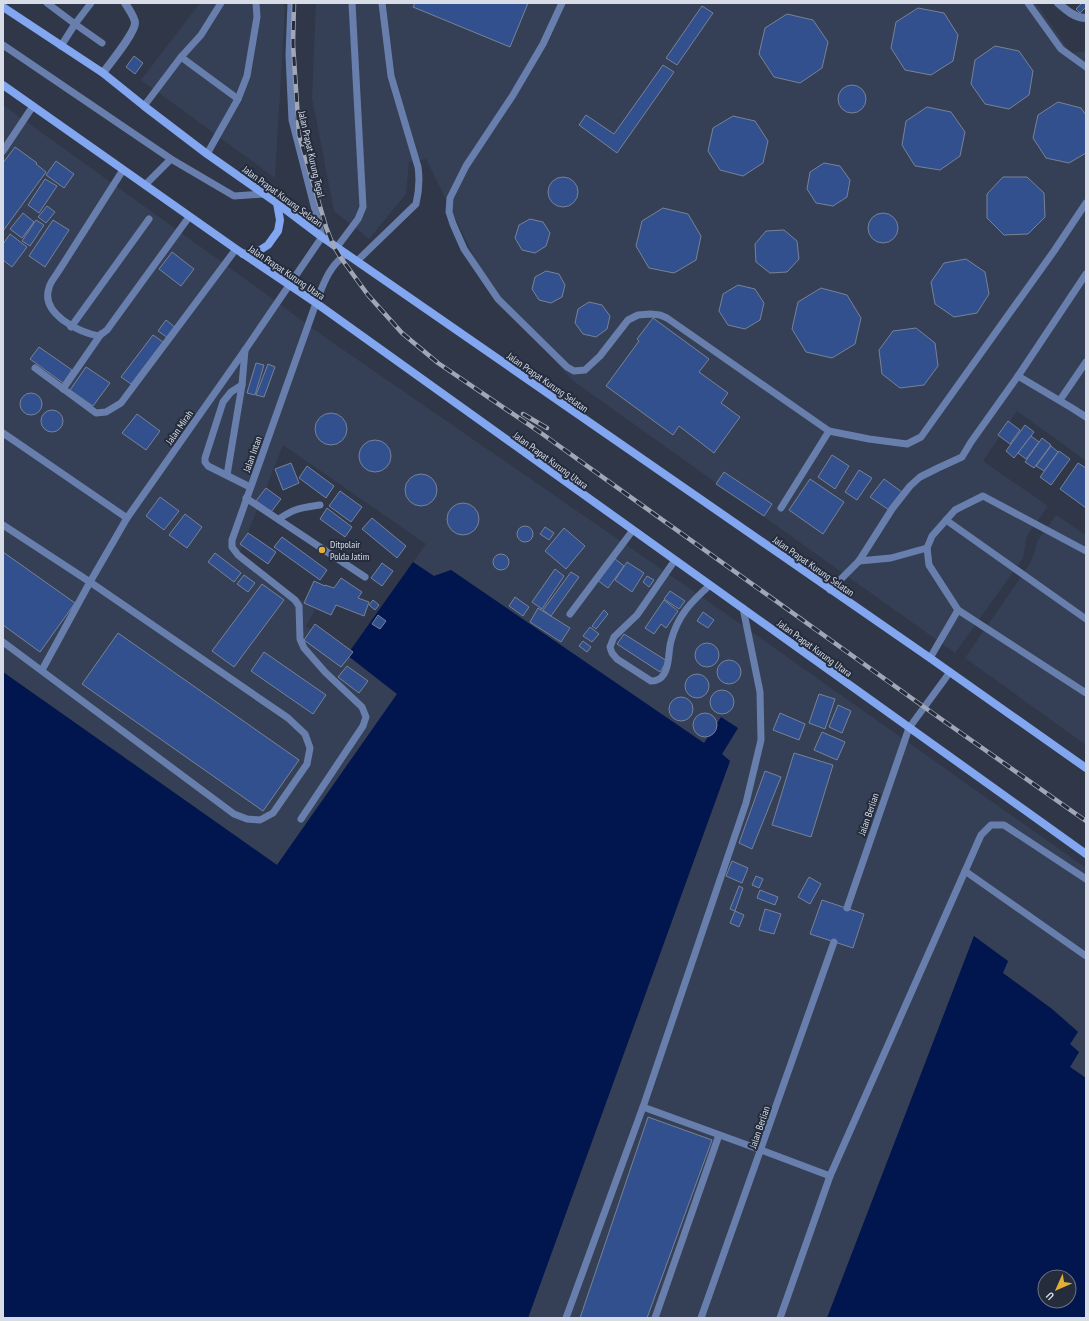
<svg xmlns="http://www.w3.org/2000/svg" width="1089" height="1321" viewBox="0 0 1089 1321" font-family="'PT Sans Narrow',sans-serif">
<style>
.built{fill:#354056}
.water{fill:#01154e;fill-rule:evenodd}
.building{fill:#32508e;stroke:#788295}
.lines{fill:none;stroke-linecap:round;stroke-linejoin:round}
.lane{stroke:#687fad;stroke-width:7}
.street{stroke:#687fad;stroke-width:8}
.secondary{stroke:#82a7f0;stroke-width:8}
.rail-casing{stroke:#a1a7b4;stroke-width:4.5}
.rail{stroke:#252d3d;stroke-width:3;stroke-dasharray:9;stroke-linecap:butt}
.poi-dot{fill:#e3ae35;stroke:#252d3d;stroke-width:1.5}
.labels{text-anchor:middle;stroke-width:4;stroke-linejoin:round;paint-order:stroke}
.street-label{font-size:10px;fill:#d7dce7;stroke:#252d3d}
.poi-label{font-size:10px;fill:#d7dce7;stroke:#252d3d;text-anchor:start}
</style>
<rect width="100%" height="100%" fill="#2f3748"/>
<g class="built">
<polygon points="200,3 283,3 285,7 275,178 141,80"/>
<polygon points="316,3 1036,3 1071,53 1086,51 1086,461 1017,411 983,461 1048,506 1027,536 1023,558 955,653 572,380 533,336 483,275 426,159 409,162 406,194 369,239 334,211 312,98"/>
<polygon points="3,105 240,275 319,333 725,613 1086,868 1086,1078 1070,1067 1079,1052 1070,1045 1078,1031 1052,1009 1003,973 974,936 827,1318 528,1318 730,761 722,754 738,728 704,744 451,570 434,576 413,562 426,544 283,445 239,555 315,610 306,626 347,655 397,694 277,865 3,672"/>
<polygon points="1056,515 1086,535 1086,745 965,658 1031,562 1038,540"/>
</g>
<g class="water">
<polygon points="413,562 434,576 451,570 704,743 721,717 738,728 722,754 730,761 528,1318 3,1318 3,672 277,865 397,694 347,655"/>
<path d="M974 936 1008 961 1003 973 1052 1009 1078 1032 1070 1044 1079 1052 1070 1067 1086 1078V1318H827ZM1045 1277H1069V1301H1045Z"/>
</g>
<g class="building">
<polygon points="415,3 528,3 510,47 413,7"/>
<polygon points="1082,3 1086,3 1086,7 1080,13 1076,9"/>
<polygon points="702,6 713,13 677,65 666,58"/>
<polygon points="918,8 944,13 958,35 953,61 931,75 905,70 891,48 896,22"/>
<polygon points="787,14 813,20 828,42 822,68 800,83 774,77 759,54 765,28"/>
<polygon points="995,46 1019,51 1033,71 1029,95 1009,109 985,104 971,84 975,60"/>
<polygon points="134,56 143,63 135,74 126,67"/>
<polygon points="663,65 674,72 617,153 579,125 586,115 614,134"/>
<circle cx="852" cy="99" r="14"/>
<polygon points="1058,102 1081,108 1086,115 1086,153 1069,163 1046,158 1033,138 1038,115"/>
<polygon points="927,107 951,112 965,132 960,156 940,170 915,166 902,145 906,121"/>
<polygon points="733,116 755,121 768,141 763,163 743,176 720,170 708,151 713,128"/>
<polygon points="15,147 37,163 36,164 46,172 3,231 3,163"/>
<polygon points="56,161 74,174 64,188 46,175"/>
<polygon points="824,163 840,166 850,180 847,197 833,206 816,203 807,189 810,172"/>
<circle cx="563" cy="192" r="15"/>
<polygon points="1003,177 1027,177 1044,193 1045,217 1028,234 1004,235 987,218 987,194"/>
<polygon points="45,179 57,186 39,213 28,205"/>
<polygon points="47,206 55,212 46,223 38,217"/>
<polygon points="663,208 688,214 701,236 696,260 674,273 649,268 636,246 642,221"/>
<circle cx="883" cy="228" r="15"/>
<polygon points="23,213 34,222 22,238 10,229"/>
<polygon points="530,219 543,222 550,233 546,246 535,253 522,250 515,238 519,225"/>
<polygon points="36,220 44,225 30,246 22,241"/>
<polygon points="53,220 69,230 45,267 29,256"/>
<polygon points="784,230 797,241 799,259 787,272 770,273 756,262 755,244 766,231"/>
<polygon points="10,234 27,247 12,267 3,260 3,244"/>
<polygon points="172,252 194,269 181,286 159,269"/>
<polygon points="966,259 985,272 989,294 977,313 954,317 935,304 931,282 944,263"/>
<polygon points="546,271 559,274 565,285 562,297 551,303 539,300 532,289 535,277"/>
<polygon points="738,285 755,289 764,303 760,320 745,329 728,325 719,311 723,294"/>
<polygon points="821,288 847,295 861,318 855,344 832,358 806,352 792,329 798,302"/>
<polygon points="589,302 602,305 610,316 607,329 596,337 583,334 575,323 578,309"/>
<polygon points="653,318 709,359 699,372 728,393 721,403 740,417 714,453 679,426 673,435 606,386 639,341 637,339"/>
<polygon points="166,320 176,328 168,338 158,331"/>
<polygon points="916,328 935,343 938,366 924,385 900,388 882,374 879,350 893,331"/>
<polygon points="153,335 163,342 131,384 121,377"/>
<polygon points="39,347 72,370 63,383 30,359"/>
<polygon points="256,363 264,365 255,395 247,393"/>
<polygon points="268,364 275,367 264,397 256,395"/>
<polygon points="86,367 110,383 93,406 70,390"/>
<circle cx="31" cy="404" r="11"/>
<circle cx="52" cy="421" r="11"/>
<circle cx="331" cy="429" r="16"/>
<polygon points="137,414 160,431 146,450 122,433"/>
<polygon points="1008,421 1020,430 1010,444 998,435"/>
<polygon points="1025,425 1034,432 1014,458 1006,451"/>
<polygon points="1031,436 1039,442 1026,459 1018,453"/>
<polygon points="1042,438 1051,445 1034,468 1025,462"/>
<circle cx="375" cy="456" r="16"/>
<polygon points="1051,446 1058,452 1044,471 1036,466"/>
<polygon points="1059,451 1070,459 1051,485 1040,477"/>
<polygon points="832,455 849,466 835,489 818,477"/>
<polygon points="291,463 299,483 283,490 275,469"/>
<polygon points="1078,463 1086,468 1086,508 1060,489"/>
<polygon points="307,466 334,486 326,498 299,478"/>
<polygon points="859,470 872,478 857,500 845,492"/>
<polygon points="724,472 772,504 764,516 716,484"/>
<circle cx="421" cy="490" r="16"/>
<polygon points="810,479 844,502 823,534 789,510"/>
<polygon points="884,479 902,492 889,510 870,497"/>
<polygon points="266,488 281,499 271,512 256,501"/>
<polygon points="340,491 362,507 351,522 329,506"/>
<polygon points="160,497 179,511 164,530 146,516"/>
<circle cx="463" cy="519" r="16"/>
<polygon points="327,508 352,527 345,537 320,519"/>
<polygon points="185,514 202,527 187,548 169,535"/>
<polygon points="372,518 406,546 397,558 362,529"/>
<circle cx="525" cy="534" r="8"/>
<polygon points="545,527 554,533 549,540 540,534"/>
<polygon points="564,528 585,546 566,569 545,551"/>
<polygon points="248,533 276,552 268,564 240,544"/>
<polygon points="282,537 327,570 320,580 274,547"/>
<polygon points="3,552 75,603 40,652 3,625"/>
<polygon points="215,553 241,573 234,582 208,562"/>
<circle cx="501" cy="562" r="8"/>
<polygon points="614,558 624,566 608,588 597,580"/>
<polygon points="627,562 644,573 632,592 615,580"/>
<polygon points="382,563 393,571 382,586 371,578"/>
<polygon points="555,569 564,576 542,609 532,602"/>
<polygon points="571,572 579,577 551,616 543,610"/>
<polygon points="244,575 255,583 248,592 237,584"/>
<polygon points="647,576 654,580 649,587 643,582"/>
<polygon points="341,578 362,592 358,598 369,602 364,616 336,605 331,615 304,603 314,581 325,586 325,585 334,588"/>
<polygon points="262,584 284,600 234,667 212,651"/>
<polygon points="670,591 685,601 679,609 664,599"/>
<polygon points="515,597 529,607 523,616 509,606"/>
<polygon points="373,600 379,605 375,610 369,605"/>
<polygon points="664,600 678,611 666,628 661,624 654,634 645,628"/>
<polygon points="538,608 570,628 561,642 530,622"/>
<polygon points="604,610 608,614 596,629 592,626"/>
<polygon points="703,612 714,620 708,628 697,621"/>
<polygon points="378,615 386,621 380,629 372,624"/>
<polygon points="315,624 353,652 341,667 304,640"/>
<polygon points="590,627 599,634 592,642 583,636"/>
<polygon points="118,633 299,760 263,811 82,684"/>
<polygon points="624,634 667,661 660,672 617,644"/>
<polygon points="583,641 591,647 587,652 579,646"/>
<circle cx="707" cy="655" r="12"/>
<polygon points="264,652 326,695 313,714 251,671"/>
<circle cx="729" cy="672" r="12"/>
<polygon points="347,666 368,681 359,693 338,677"/>
<circle cx="697" cy="686" r="12"/>
<circle cx="722" cy="702" r="12"/>
<polygon points="819,694 835,699 825,729 809,723"/>
<circle cx="681" cy="709" r="12"/>
<polygon points="838,705 851,711 842,733 829,727"/>
<circle cx="705" cy="725" r="12"/>
<polygon points="780,713 805,724 799,740 773,730"/>
<polygon points="822,732 845,742 837,760 814,750"/>
<polygon points="794,753 833,765 811,837 772,825"/>
<polygon points="765,771 781,777 752,849 739,843"/>
<polygon points="732,861 748,868 742,883 726,876"/>
<polygon points="756,876 763,879 759,888 752,885"/>
<polygon points="809,877 821,884 810,904 798,897"/>
<polygon points="739,886 743,888 735,911 730,909"/>
<polygon points="760,890 778,897 775,905 757,898"/>
<polygon points="822,900 864,914 853,948 810,934"/>
<polygon points="765,909 781,914 774,934 759,930"/>
<polygon points="735,911 744,915 739,927 730,923"/>
<polygon points="648,1117 712,1140 647,1318 580,1318"/>
</g>
<g class="lines">
<g class="lane">
<polyline points="47,3 75,24 61,46"/>
<polyline points="91,3 75,24 102,43"/>
<polyline points="562,3 543,44 513,95 466,166 450,198 449,212 453,224 464,249 498,299 567,367 574,371 585,370 600,356 628,320 638,315 650,314 660,315 667,318 829,431 781,508"/>
<polyline points="1028,3 1061,49 1086,67"/>
<polyline points="3,45 171,159"/>
<polyline points="181,57 238,99"/>
<polyline points="144,106 181,57 201,35 221,3"/>
<polyline points="3,151 33,106"/>
<polyline points="207,154 238,99 247,76 257,17 256,3"/>
<path d="M123 170 58 272C55 277 50 282 49 288 40 313 79 333 99 336L107 330 189 217"/>
<polyline points="145,185 171,159 234,196 264,194"/>
<polyline points="337,247 358,219 363,207 352,3"/>
<path d="M357 261 416 204C419 191 420 180 418 167L391 76 382 3"/>
<polyline points="71,327 149,219"/>
<polyline points="35,368 96,413 106,412 121,403 236,249"/>
<polyline points="1018,376 1086,274"/>
<polyline points="242,385 231,392 223,402 205,458 205,462 208,466 250,487"/>
<polyline points="63,389 101,334"/>
<polyline points="1060,400 1086,362"/>
<polyline points="829,431 869,439 907,444 921,437 1054,251 1086,203"/>
<polyline points="3,433 127,518"/>
<polyline points="227,475 242,385 245,350"/>
<polyline points="246,498 365,577"/>
<path d="M279 519C295 508 301 508 320 505"/>
<polyline points="946,520 1086,619"/>
<polyline points="3,525 90,582 288,718 305,734 310,748 307,764 273,813 260,820 247,819 234,814 3,642"/>
<polyline points="1086,551 983,496 955,510 932,536 927,548 929,565 958,610 1086,693"/>
<path d="M675 560 637 615 614 637 610 647 612 653 617 659 651 681C657 681 661 679 664 674 670 665 668 651 671 641 678 615 691 602 710 585"/>
<polyline points="859,561 891,558 927,548"/>
<polyline points="830,590 859,561 892,509 910,486 920,477 938,468 962,457 971,442 1018,376 1072,408 1086,417"/>
<polyline points="570,614 633,530"/>
<polyline points="930,658 958,610"/>
<polyline points="42,670 90,582 127,518 245,350 322,237 292,120 289,55 291,3"/>
<path d="M301 819 363 726 366 717 362 707 325 672 304 648 300 639 299 606 295 600 238 555 232 547V540L316 303C323 285 329 265 347 254"/>
<polyline points="965,871 1086,956"/>
<polyline points="847,908 909,728 950,672"/>
<polyline points="643,1107 761,1150 830,1176"/>
<polyline points="566,1318 643,1107 746,803 761,740 760,692 743,608"/>
<polyline points="655,1318 719,1135"/>
<polyline points="701,1318 834,942"/>
<polyline points="780,1318 830,1176 981,835 991,825 1004,825 1086,879"/>
</g>
<g class="street">
<path d="M1058 3C1066 10 1075 18 1086 18"/>
<path d="M103 73C110 63 135 33 135 23 135 17 128 8 125 3"/>
</g>
<g class="secondary">
<polyline points="3,7 103,73 144,106 207,154 277,203 322,237 930,658 1086,768"/>
<polyline points="3,85 236,249 316,303 1086,854"/>
<polyline points="243,254 257,252 268,245 278,231 280,220 277,203"/>
</g>
<defs>
<g id="rail">
<polyline points="294,3 293,44 299,135 326,227 333,245 341,258 368,295 402,333 438,363 541,433 924,707 1086,821"/>
<polyline points="523,414 547,428"/>
</g>
</defs>
<use href="#rail" class="rail-casing"/>
<use href="#rail" class="rail"/>
</g>
<circle class="poi-dot" cx="322" cy="550" r="4"/>
<g class="labels">
<g class="street-label">
<text transform="translate(312 154) rotate(77)" y="4">Jalan Prapat Kurung Tegal</text>
<text transform="translate(283 196) rotate(36)" y="4">Jalan Prapat Kurung Selatan</text>
<text transform="translate(287 272) rotate(34)" y="4">Jalan Prapat Kurung Utara</text>
<text transform="translate(548 382) rotate(35)" y="4">Jalan Prapat Kurung Selatan</text>
<text transform="translate(179 427) rotate(-55)" y="4">Jalan Mirah</text>
<text transform="translate(252 454) rotate(-70)" y="4">Jalan Intan</text>
<text transform="translate(551 460) rotate(36)" y="4">Jalan Prapat Kurung Utara</text>
<text transform="translate(814 566) rotate(35)" y="4">Jalan Prapat Kurung Selatan</text>
<text transform="translate(815 648) rotate(36)" y="4">Jalan Prapat Kurung Utara</text>
<text transform="translate(868 814) rotate(-71)" y="4">Jalan Berlian</text>
<text transform="translate(759 1127) rotate(-71)" y="4">Jalan Berlian</text>
</g>
<g class="poi-label">
<text x="330" y="548">Ditpolair<tspan x="330" dy="12">Polda Jatim</tspan></text>
</g>
</g>
<rect width="1089" height="1321" fill="none" stroke="#d7dce7" stroke-width="8"/>
<g transform="translate(1057 1289) rotate(225)"><circle r="19" fill="#252d3d" stroke="#6c7381"/>
<path d="M0-3L7 15L0 10L-7 15Z" fill="#e3ae35"/>
<text y="-6" font-size="11" font-weight="bold" text-anchor="middle" fill="#d7dce7">U</text>
</g>
</svg>
